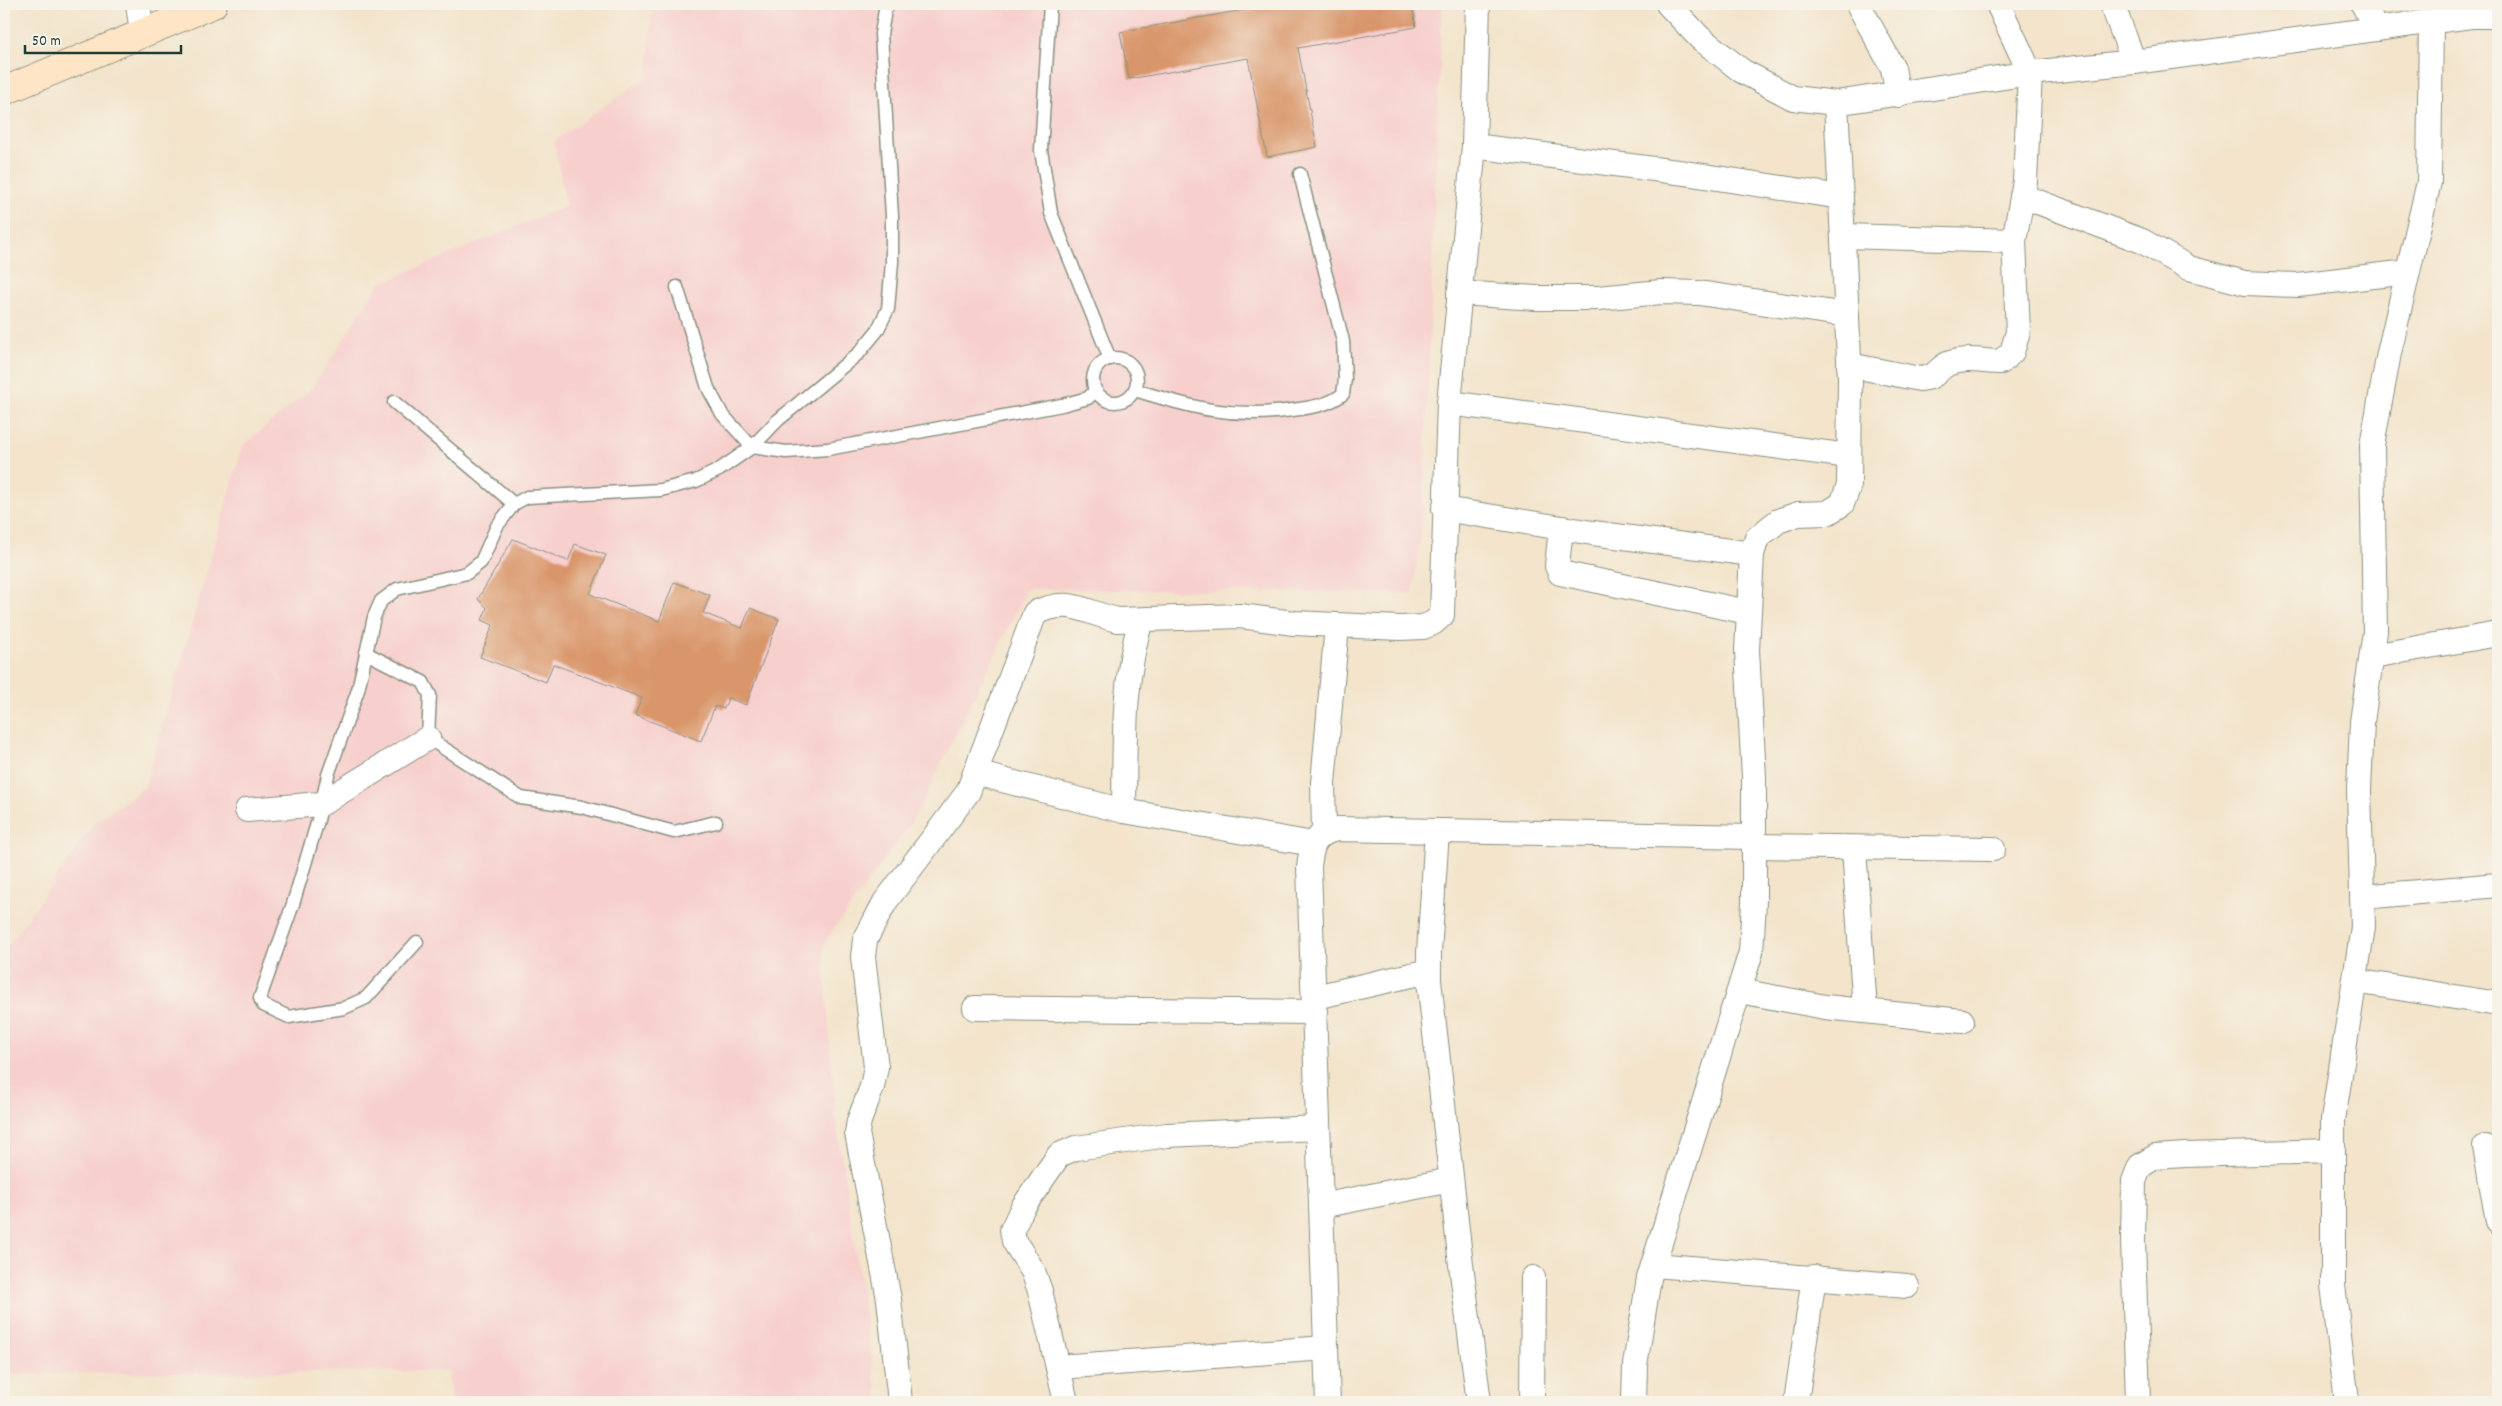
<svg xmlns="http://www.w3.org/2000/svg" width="2502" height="1406" viewBox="0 0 2502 1406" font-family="Dekko,sans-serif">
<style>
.built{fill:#f7d0ce}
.building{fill:#d9966b}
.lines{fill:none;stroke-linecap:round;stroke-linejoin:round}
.lane-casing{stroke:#899080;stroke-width:15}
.street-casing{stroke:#899080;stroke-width:26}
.secondary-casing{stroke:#899080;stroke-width:30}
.lane{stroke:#fff;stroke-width:12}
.street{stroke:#fff;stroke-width:24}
.secondary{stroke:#fde5c5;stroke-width:28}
</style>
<rect width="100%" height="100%" fill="#f7f3e8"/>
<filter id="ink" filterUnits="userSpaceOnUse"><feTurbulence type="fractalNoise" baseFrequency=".02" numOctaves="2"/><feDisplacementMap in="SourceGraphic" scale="10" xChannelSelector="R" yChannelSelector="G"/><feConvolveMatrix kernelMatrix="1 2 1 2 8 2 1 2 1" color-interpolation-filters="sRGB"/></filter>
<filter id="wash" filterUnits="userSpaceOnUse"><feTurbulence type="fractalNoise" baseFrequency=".0096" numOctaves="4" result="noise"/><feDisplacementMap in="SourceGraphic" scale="20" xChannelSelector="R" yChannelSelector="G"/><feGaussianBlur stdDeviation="1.12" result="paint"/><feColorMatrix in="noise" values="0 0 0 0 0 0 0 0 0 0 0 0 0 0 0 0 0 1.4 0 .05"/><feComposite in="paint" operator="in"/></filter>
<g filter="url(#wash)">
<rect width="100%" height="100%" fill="#f3e4cb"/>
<polygon class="built" points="652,4 1442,4 1423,514 1413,593 1027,589 916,815 823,945 835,1112 878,1402 451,1402 448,1371 4,1374 4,952 95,822 145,787 243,445 312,388 379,284 566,206 554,141 648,76"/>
<g id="blocks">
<g class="building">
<polygon points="1277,4 1412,4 1416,27 1298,48 1317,147 1267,157 1248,58 1129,79 1120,32"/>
<polygon points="513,539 568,561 575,544 606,555 590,594 659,621 674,582 710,595 703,613 742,628 750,608 779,619 746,705 728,698 724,709 715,706 701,741 635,715 642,698 553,664 546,682 480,657 493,625 482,620 487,608 478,599"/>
</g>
</g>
</g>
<g filter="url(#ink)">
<use href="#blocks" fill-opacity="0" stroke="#899080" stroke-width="1"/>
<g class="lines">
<defs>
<g id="lane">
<polyline points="1050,4 1041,150 1051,213 1110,359"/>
<polyline points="677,287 708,388 722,414 752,447 786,452 828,449 1062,405 1088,398 1095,391"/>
<circle cx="1115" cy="380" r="22"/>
<path d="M1135 390C1193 408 1231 419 1293 410 1312 407 1327 406 1343 394L1345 379 1343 341 1300 174"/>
<polyline points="394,402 514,504"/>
<polyline points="366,653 423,682 430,695 428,738 521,798 582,807 674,832 716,822"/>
<polyline points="417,942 366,998 344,1008 289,1017 263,1005 260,998 293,904 318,820 328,775 358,690 374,617 381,601 397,589 467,573 481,562 497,526 514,504 527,497 661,490 696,481 719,470 752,447 777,421 859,353 877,331 888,309 892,262 892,216 881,34 885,10 889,4"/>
</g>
<g id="street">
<polyline points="138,4 142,32"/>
<polyline points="1668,4 1700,38 1742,71 1793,98 1836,103 2030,73 2134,62 2471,16 2498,16"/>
<polyline points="1858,4 1893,68 1898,95"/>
<polyline points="2112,4 2134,62"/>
<polyline points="2363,4 2376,29"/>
<polyline points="1474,146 1685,173 1841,197"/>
<polyline points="2022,196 2142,241 2189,268 2245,283 2297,285 2408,272"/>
<polyline points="1843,236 2014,241"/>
<polyline points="1459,293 1536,298 1598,298 1661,292 1699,293 1847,315"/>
<path d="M1849 365 1920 379C1940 377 1936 368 1950 363 1968 357 1983 362 2001 362L2012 352 2018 332 2014 241 2025 181 2030 73 1998 4"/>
<polyline points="1449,403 1849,456"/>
<polyline points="1444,509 1593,533 1752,554"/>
<polyline points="1561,528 1557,566 1560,573 1748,612"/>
<polyline points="2372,656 2498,634"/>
<polyline points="975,773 1124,811 1313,844"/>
<polyline points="247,810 321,804 428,738"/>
<path d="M1124 811C1125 746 1122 682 1141 620"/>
<polyline points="1437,831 1429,952 1429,980 1461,1265 1479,1402"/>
<polyline points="1324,832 1323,783 1337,626"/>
<polyline points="1754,846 1993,849"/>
<polyline points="1854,848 1865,1011"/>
<polyline points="2362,897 2498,885"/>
<polyline points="2355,981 2498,1004"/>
<polyline points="1740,991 1825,1007 1962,1021"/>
<polyline points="1315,997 1429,971"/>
<polyline points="975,1008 1315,1012"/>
<polyline points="2485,1147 2498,1222"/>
<polyline points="1321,1206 1451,1180"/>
<polyline points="1654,1265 1907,1286"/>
<polyline points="1058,1367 1326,1348"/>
<path d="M900 1402 889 1299 857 1133 859 1121 872 1087 876 1067 863 957 865 940 885 902 968 792 1035 613C1071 596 1084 613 1118 620L1240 616 1294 623 1400 628 1423 627 1433 623 1442 615 1449 403 1474 146 1478 4"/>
<polyline points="1066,1402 1040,1291 1033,1271 1014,1241 1012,1230 1023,1207 1059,1155 1076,1148 1167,1135 1318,1128"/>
<path d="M1328 1402 1309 868C1311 846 1314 834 1337 829L1754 837"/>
<polyline points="1532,1402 1533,1278"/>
<polyline points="1634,1402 1635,1365 1649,1278 1751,952 1754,903 1754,777 1747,650 1752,554 1757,538 1778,521 1798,514 1827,513 1842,504 1849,485 1850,378 1836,103"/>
<polyline points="1796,1402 1814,1277"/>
<polyline points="2138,1402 2133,1240 2134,1181 2140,1166 2155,1157 2185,1155 2333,1151"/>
<polyline points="2347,1402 2333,1285 2333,1120 2363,927 2359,790 2362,722 2375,632 2372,445 2389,353 2429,182 2431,21"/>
</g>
<polyline id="secondary" points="4,91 213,4"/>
</defs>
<use href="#lane" class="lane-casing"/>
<use href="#street" class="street-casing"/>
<use href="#secondary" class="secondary-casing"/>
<use href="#lane" class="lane"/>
<use href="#street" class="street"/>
<use href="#secondary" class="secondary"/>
</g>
</g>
<rect width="2502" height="1406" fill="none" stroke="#f7f3e8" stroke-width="20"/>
<path d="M25 45v8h156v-8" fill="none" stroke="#1f3d34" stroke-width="2.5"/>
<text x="32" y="45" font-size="15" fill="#1f3d34" stroke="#f7f3e8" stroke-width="4" paint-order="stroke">50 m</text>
</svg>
